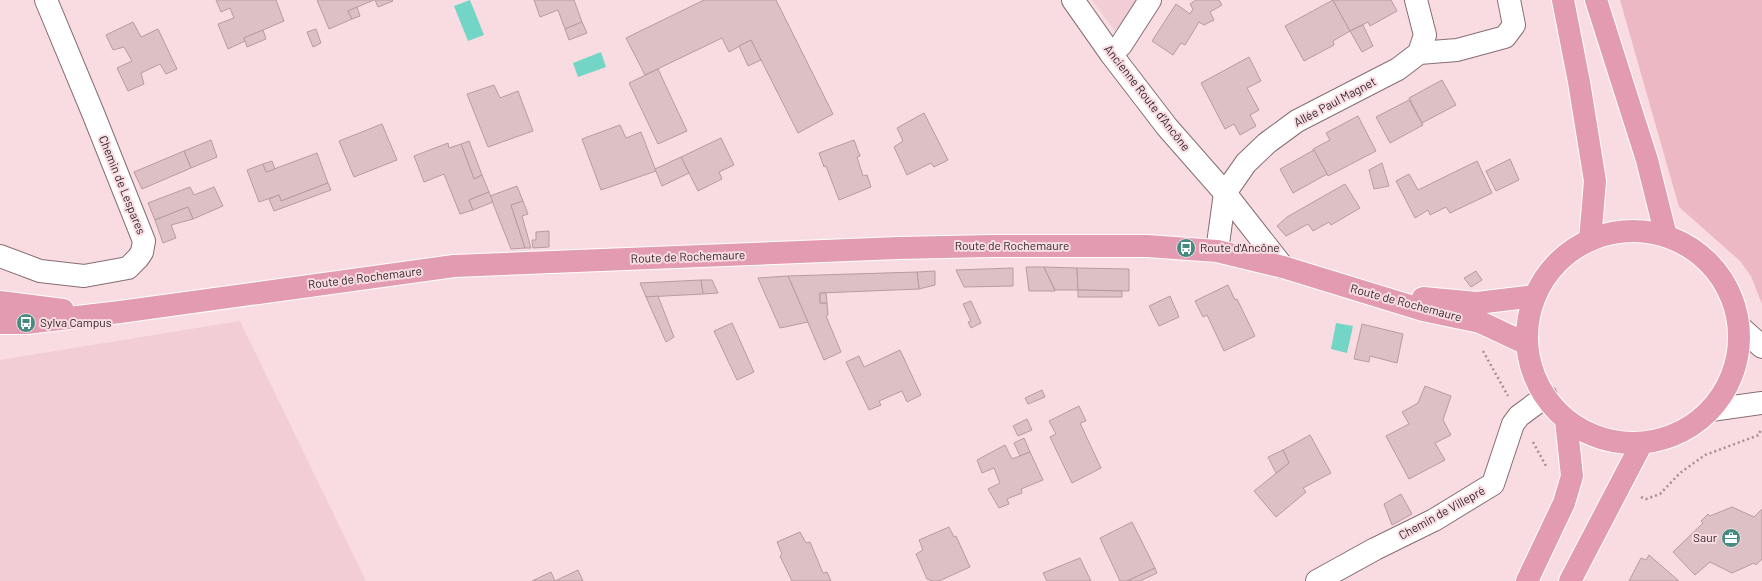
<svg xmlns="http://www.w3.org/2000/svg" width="1762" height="581" viewBox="0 0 1762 581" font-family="Barlow,sans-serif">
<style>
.built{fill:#f2cdd5}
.green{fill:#ecb8c4}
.water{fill:#72d5c5}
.building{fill:#ddc0c6;stroke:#b69ba1}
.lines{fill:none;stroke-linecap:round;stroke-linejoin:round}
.minor-casing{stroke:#876e73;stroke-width:24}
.major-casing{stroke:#fff;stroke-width:24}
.path{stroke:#a48f94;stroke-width:2.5;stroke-dasharray:2 3;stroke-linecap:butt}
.minor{stroke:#fff;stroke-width:22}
.major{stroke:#e39bb2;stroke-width:22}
.labels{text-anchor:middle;stroke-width:4;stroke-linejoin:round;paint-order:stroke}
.street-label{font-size:12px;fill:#33282b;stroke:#f9dce2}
.poi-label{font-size:12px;fill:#33282b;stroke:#f9dce2;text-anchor:start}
</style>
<rect width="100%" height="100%" fill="#f9dce2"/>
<g class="built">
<polygon points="1092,0 1139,0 1115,31"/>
<polygon points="240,321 366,581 0,581 0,360"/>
</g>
<polygon class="green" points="1620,0 1762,0 1762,304 1751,276 1740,261 1679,207"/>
<g class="water">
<polygon points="470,0 484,35 468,41 454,6"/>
<polygon points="601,52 606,67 578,77 573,63"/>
<polygon points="1336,323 1353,326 1347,353 1331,349"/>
</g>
<g class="building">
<polygon points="216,0 276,0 284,21 244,38 245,41 228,49 218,24 234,18 230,8 221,12"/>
<polygon points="317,0 374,0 348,11 352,19 329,29"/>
<polygon points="375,0 392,0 393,1 378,7"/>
<polygon points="534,0 574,0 582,22 565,29 558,10 540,17"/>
<polygon points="704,0 776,0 833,114 798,133 751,40 729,52 722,38 645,75 626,38"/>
<polygon points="1196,0 1219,0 1222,5 1210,12 1214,20 1204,25 1199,22 1185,45 1181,43 1173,55 1152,41 1176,4 1190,14 1193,9 1190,4"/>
<polygon points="1333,0 1350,31 1333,41 1334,45 1304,61 1285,26"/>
<polygon points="1333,0 1391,0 1397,11 1370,26 1368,22 1350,31"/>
<polygon points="357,7 360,16 352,19 348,11"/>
<polygon points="133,22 141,37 158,29 177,69 166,74 160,64 141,73 144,84 128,91 117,68 132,61 124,47 113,50 106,35"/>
<polygon points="582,22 587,33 569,40 565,29"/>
<polygon points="1363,25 1373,46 1362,52 1350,31"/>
<polygon points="316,29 321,43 313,47 307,32"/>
<polygon points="263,30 266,39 247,47 244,38"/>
<polygon points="751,40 761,60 748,66 739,46"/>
<polygon points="1249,57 1261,81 1247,88 1259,110 1250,115 1256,126 1240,135 1234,124 1225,129 1201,83"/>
<polygon points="658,69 687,131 658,144 629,83"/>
<polygon points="1442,80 1456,105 1422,123 1409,98"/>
<polygon points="494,85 500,98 518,91 533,131 488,147 467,94"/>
<polygon points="1409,100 1423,125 1390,143 1376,117"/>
<polygon points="924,113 948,160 934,167 931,163 907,175 894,147 903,141 897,128"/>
<polygon points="1358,116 1376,151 1328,176 1313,149 1330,140 1326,133"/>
<polygon points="382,124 397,160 354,177 339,141"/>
<polygon points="620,125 626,138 641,132 656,171 601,190 582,139"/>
<polygon points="721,138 734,165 719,172 722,179 698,191 681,157"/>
<polygon points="211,140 217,157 191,168 184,151"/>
<polygon points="854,140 860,156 857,157 863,176 867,175 871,187 839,200 826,166 824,167 819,153"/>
<polygon points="469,141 482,175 474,179 461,144"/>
<polygon points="448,143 449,148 461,144 474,179 482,175 489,192 469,200 473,210 460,214 444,174 424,182 414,156"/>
<polygon points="1314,150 1327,174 1293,193 1280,169"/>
<polygon points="184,151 191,168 142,189 134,172"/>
<polygon points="317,153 328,183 281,201 279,195 259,202 247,170 263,164 266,172"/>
<polygon points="681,157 689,173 662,186 655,169"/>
<polygon points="1510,159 1519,180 1496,191 1486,171"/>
<polygon points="272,161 275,169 266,172 263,164"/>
<polygon points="1477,161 1492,193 1450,213 1446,207 1430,215 1428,210 1415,218 1396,181 1409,174 1418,190"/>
<polygon points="1382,163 1389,186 1374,189 1369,170"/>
<polygon points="328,183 331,190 274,211 269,199 279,195 281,201"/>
<polygon points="1345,184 1360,208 1331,225 1329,222 1313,231 1308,224 1286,236 1277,226 1287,217"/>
<polygon points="517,186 523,201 511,205 525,248 511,249 490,196"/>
<polygon points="190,187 194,195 214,187 223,206 193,219 188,207 155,220 148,203"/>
<polygon points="489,192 493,202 473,210 469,200"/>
<polygon points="523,201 528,214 522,216 531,248 525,248 511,205"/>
<polygon points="188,207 193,219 171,225 176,238 163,243 155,220"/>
<polygon points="549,231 549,247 533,248 532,240 536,240 536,232"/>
<polygon points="1026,267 1044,267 1055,291 1029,291"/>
<polygon points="1044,267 1077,268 1078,290 1055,290"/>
<polygon points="1013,268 1013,286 964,287 956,270"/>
<polygon points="1077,268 1129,269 1129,291 1078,290"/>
<polygon points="935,271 935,285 919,289 917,272"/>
<polygon points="1476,271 1482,280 1471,287 1464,278"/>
<polygon points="917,272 919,289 820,293 820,303 827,303 828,315 826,316 841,352 824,360 788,276"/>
<polygon points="788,276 808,322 780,328 758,278"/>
<polygon points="701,280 712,280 718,293 703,294"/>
<polygon points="701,280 703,294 646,297 640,283"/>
<polygon points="1228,285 1235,300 1237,299 1255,336 1224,351 1207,315 1203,317 1195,301"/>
<polygon points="1078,290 1122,291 1122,297 1078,297"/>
<polygon points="820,293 826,293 827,303 820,303"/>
<polygon points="658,296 674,337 666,342 646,297"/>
<polygon points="1170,296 1179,317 1159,326 1149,306"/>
<polygon points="971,301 981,323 971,328 968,322 971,321 963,304"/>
<polygon points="732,323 754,372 737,380 714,331"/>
<polygon points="1362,324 1403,334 1397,363 1370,356 1369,362 1354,359"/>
<polygon points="900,350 921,395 907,402 902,391 879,401 881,405 869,410 846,362 859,356 864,367"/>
<polygon points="1425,386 1451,396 1443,420 1451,435 1435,443 1445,460 1409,479 1386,436 1409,424 1402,412 1418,403"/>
<polygon points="1042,390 1045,397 1028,404 1025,398"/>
<polygon points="1079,406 1086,421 1080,423 1101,468 1072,483 1050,437 1056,434 1049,421"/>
<polygon points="1027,419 1032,430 1018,436 1013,426"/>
<polygon points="1310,435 1331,473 1303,488 1306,492 1276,517 1254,491 1289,463 1283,450"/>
<polygon points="1024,438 1030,452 1020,456 1014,443"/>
<polygon points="1005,445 1012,459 1030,452 1043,480 1021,489 1022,493 1007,499 1009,504 999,508 988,489 1000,483 994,468 982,473 977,460"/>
<polygon points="1283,450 1289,463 1276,473 1268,457"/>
<polygon points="1401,494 1412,514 1392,525 1384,504"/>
<polygon points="1732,507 1754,517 1762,509 1762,559 1756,565 1754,563 1732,573 1710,562 1695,575 1673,552 1703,523 1701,521 1708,514 1710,516"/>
<polygon points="1132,522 1155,568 1127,581 1120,581 1100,538"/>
<polygon points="949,527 954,537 956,536 970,567 939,581 933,581 927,579 916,554 923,550 919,540"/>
<polygon points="800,532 806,543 810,542 823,573 827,572 831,581 792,581 780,556 782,554 777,542"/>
<polygon points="1649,555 1679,581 1629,581 1641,558 1646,560"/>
<polygon points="1080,558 1091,581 1047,581 1043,573"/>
<polygon points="1155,568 1157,573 1140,581 1127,581"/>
<polygon points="578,570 583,581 532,581 551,572 555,581"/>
</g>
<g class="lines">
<defs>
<g id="minor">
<polyline points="1073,0 1111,54 1167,127 1225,193 1283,267"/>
<polyline points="1416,0 1425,35 1419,53"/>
<polyline points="1111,54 1121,45 1150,0"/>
<polyline points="1217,251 1225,193 1246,163 1267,143 1297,121 1398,69 1419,53 1457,50 1505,37 1514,25 1509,0"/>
<polyline points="0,256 40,271 84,276 128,268 138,258 142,252 144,241 93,113 46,0"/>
<polyline points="1739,326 1762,347"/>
<polyline points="1711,410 1762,403"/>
<polyline points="1317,581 1375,549 1434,520 1493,484 1513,424 1519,416 1546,396"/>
</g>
<g id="major">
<polyline points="1563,0 1579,82 1595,181 1590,240"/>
<polyline points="1596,0 1647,160 1666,236"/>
<circle cx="1633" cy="337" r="106"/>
<polyline points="1423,298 1477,303 1535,296"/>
<polyline points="0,302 63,310"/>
<polyline points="0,323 26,323 120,312 454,266 898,248 992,246 1147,246 1217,251 1283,267 1423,310 1480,322 1527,344"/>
<polyline points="1527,581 1564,503 1572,476 1566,420"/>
<polyline points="1570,581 1642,443"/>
</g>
</defs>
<use href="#minor" class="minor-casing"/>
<use href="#major" class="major-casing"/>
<g class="path">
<polyline points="1483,351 1508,396"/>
<polyline points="1533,442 1546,466"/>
<polyline points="1641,497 1646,499 1660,494 1680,473 1705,455 1759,435 1761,428"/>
</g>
<use href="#minor" class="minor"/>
<use href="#major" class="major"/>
</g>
<defs>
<symbol id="bus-disc" viewBox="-11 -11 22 22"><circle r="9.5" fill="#468b80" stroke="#f9dce2"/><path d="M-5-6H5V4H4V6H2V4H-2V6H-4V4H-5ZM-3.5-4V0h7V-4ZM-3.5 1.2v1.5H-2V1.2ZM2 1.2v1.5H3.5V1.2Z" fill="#fff"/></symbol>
<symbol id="office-disc" viewBox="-11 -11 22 22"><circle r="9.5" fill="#468b80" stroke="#f9dce2"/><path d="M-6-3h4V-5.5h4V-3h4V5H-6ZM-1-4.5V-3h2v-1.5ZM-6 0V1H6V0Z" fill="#fff"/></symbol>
</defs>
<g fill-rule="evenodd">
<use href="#bus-disc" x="1175" y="237" width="22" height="22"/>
<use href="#bus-disc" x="15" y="312" width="22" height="22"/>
<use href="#office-disc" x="1720" y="527" width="22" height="22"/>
</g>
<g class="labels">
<g class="street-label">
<text transform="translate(1147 98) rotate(52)" y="4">Ancienne Route d'Ancône</text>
<text transform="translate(1335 102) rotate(-28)" y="4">Allée Paul Magnet</text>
<text transform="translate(122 185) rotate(68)" y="4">Chemin de Lespares</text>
<text x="1012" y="250">Route de Rochemaure</text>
<text transform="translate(688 257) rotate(-2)" y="4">Route de Rochemaure</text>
<text transform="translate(365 278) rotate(-7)" y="4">Route de Rochemaure</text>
<text transform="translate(1406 303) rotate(15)" y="4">Route de Rochemaure</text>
<text transform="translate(1442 513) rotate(-29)" y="4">Chemin de Villepré</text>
</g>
<g class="poi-label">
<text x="1200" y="252">Route d'Ancône</text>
<text x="40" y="327">Sylva Campus</text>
<text x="1717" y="542" text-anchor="end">Saur</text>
</g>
</g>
</svg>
